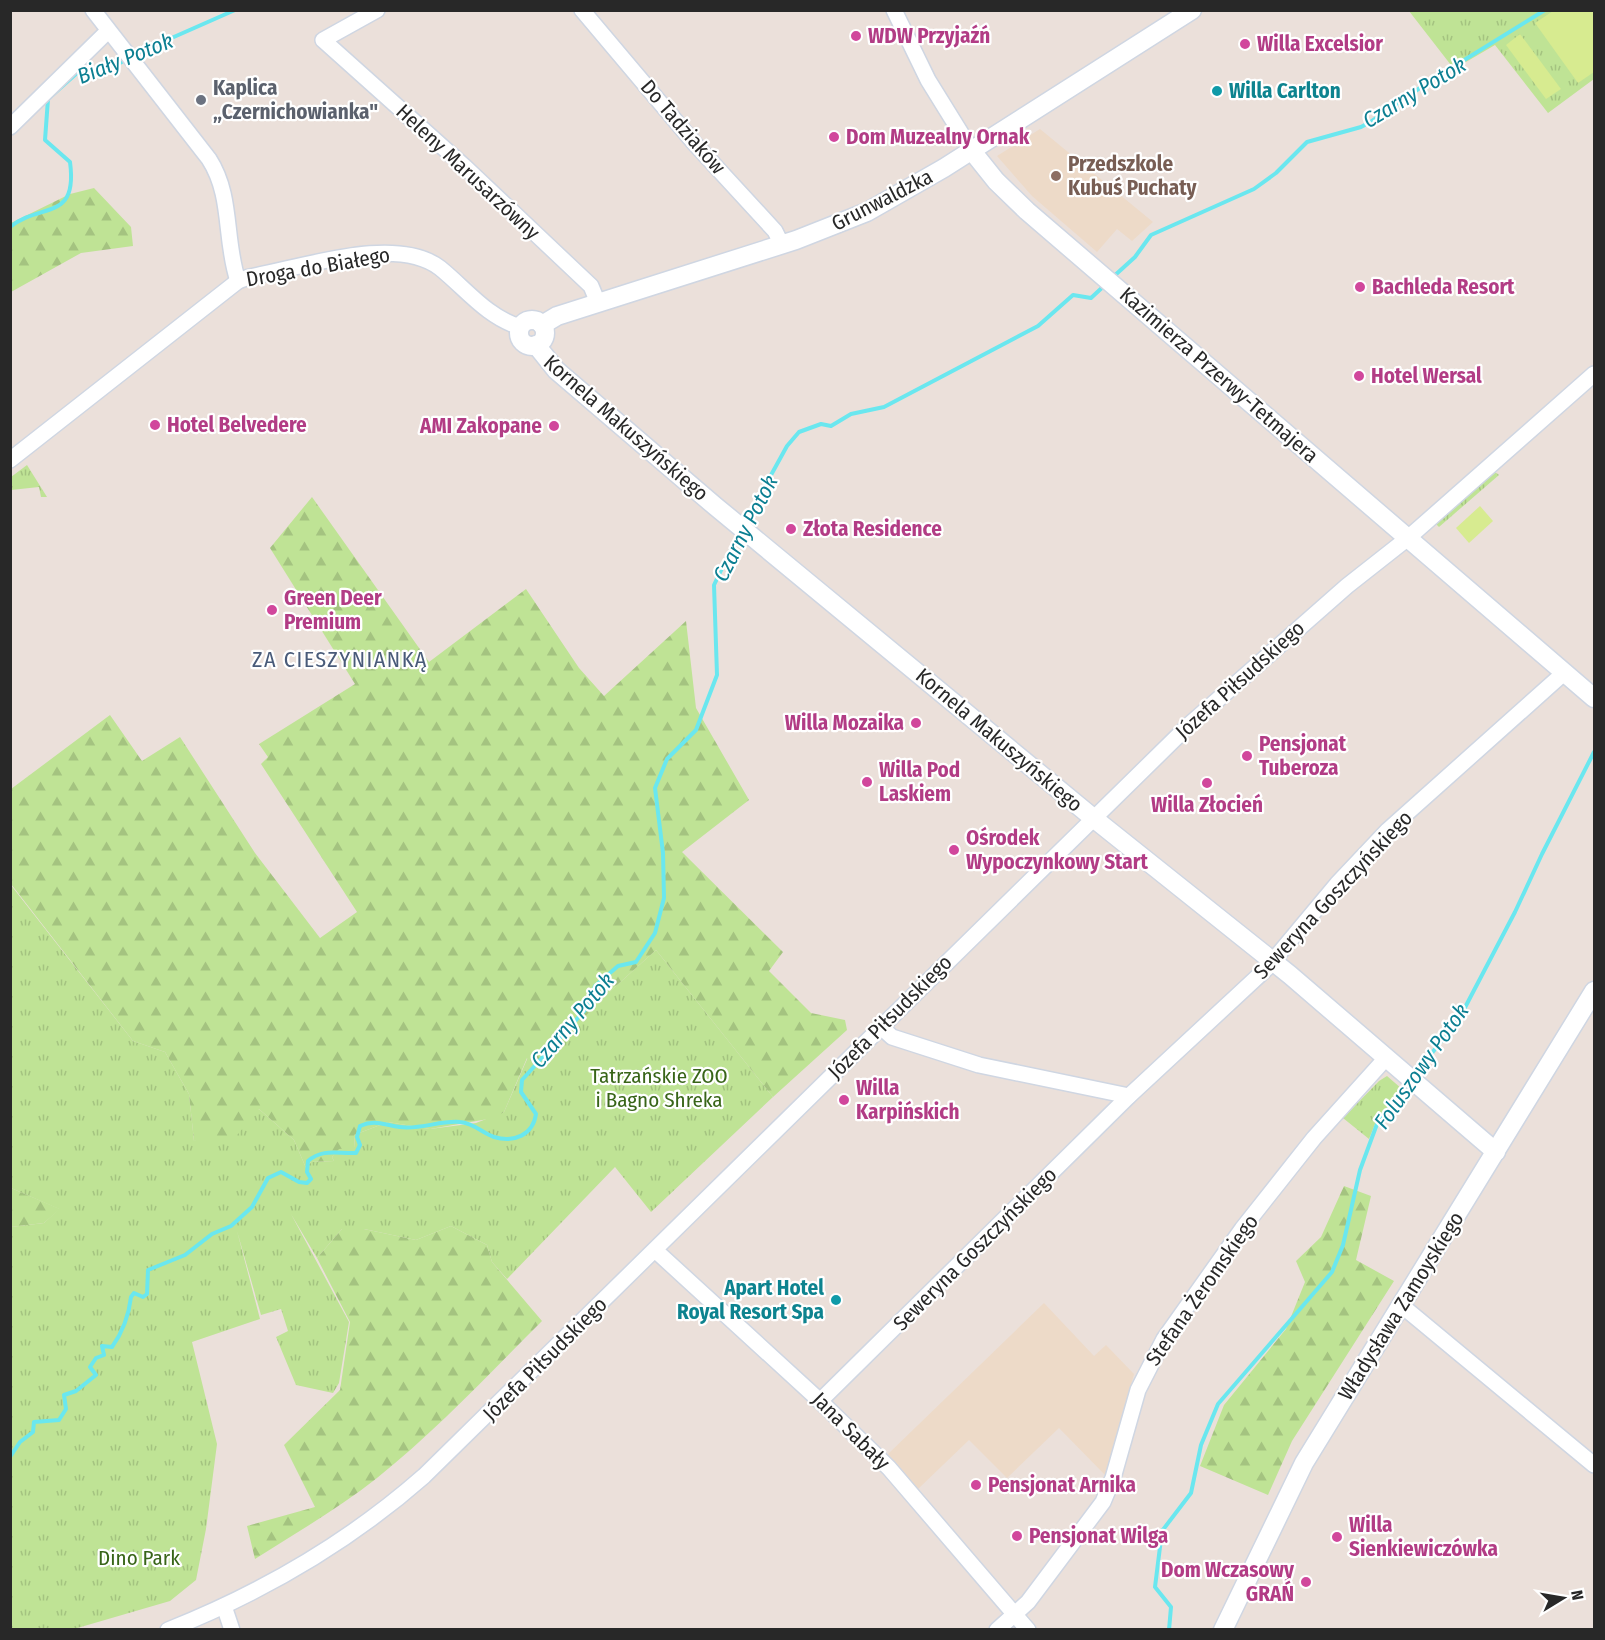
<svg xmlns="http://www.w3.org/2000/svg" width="1605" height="1640" viewBox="0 0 1605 1640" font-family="'Fira Sans Condensed',sans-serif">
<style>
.education{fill:#eddac8}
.grass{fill:url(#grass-tufts)}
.forest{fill:url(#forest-firs)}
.pitch{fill:#d7eb90}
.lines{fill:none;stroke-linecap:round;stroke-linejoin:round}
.stream{stroke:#6ae7ef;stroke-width:4}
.minor-casing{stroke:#cfd6e2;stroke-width:18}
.tertiary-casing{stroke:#cfd6e2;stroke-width:21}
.minor{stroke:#fff;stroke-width:15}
.tertiary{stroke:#fff;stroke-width:18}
.hotel-dot{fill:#d1479c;stroke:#fff;stroke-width:2}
.culture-dot{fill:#0f9aa8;stroke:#fff;stroke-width:2}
.worship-dot{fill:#6b7280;stroke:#fff;stroke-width:2}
.education-dot{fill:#8d6e63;stroke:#fff;stroke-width:2}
.labels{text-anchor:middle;stroke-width:4.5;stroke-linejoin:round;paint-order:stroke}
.hotel-label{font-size:21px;font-weight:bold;fill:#b23c85;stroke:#fff;text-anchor:start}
.worship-label{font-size:21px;font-weight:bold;fill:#5b616d;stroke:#fff;text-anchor:start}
.culture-label{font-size:21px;font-weight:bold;fill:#0d838f;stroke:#fff;text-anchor:start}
.street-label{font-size:21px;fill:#282828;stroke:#fff}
.education-label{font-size:21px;font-weight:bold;fill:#785e54;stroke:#fff;text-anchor:start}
.park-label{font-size:21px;fill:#386518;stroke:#fff}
.water-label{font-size:22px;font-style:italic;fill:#0c7f92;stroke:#fff}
.neighbourhood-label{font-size:22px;letter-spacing:1.5px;fill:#495b79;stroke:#fff}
</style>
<defs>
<pattern id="grass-tufts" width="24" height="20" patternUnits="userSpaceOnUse" patternTransform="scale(1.5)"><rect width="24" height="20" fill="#bfe395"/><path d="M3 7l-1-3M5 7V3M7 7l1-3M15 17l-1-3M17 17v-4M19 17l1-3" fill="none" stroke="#a4c380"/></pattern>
<pattern id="forest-firs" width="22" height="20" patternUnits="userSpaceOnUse" patternTransform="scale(1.5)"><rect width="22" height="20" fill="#bfe395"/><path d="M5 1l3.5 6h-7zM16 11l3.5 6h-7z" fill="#a4c380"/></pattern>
</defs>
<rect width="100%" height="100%" fill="#ebe0da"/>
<g class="education">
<polygon points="1040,129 1153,222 1132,241 1117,229 1097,252 1032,196 997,156"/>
<polygon points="1044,1303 1094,1356 1106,1345 1134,1374 1106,1476 1059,1428 1007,1478 969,1440 918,1489 886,1456"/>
</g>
<g class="grass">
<polygon points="1409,11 1594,11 1594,79 1548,113 1495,45 1454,69"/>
<polygon points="27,465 47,497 41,497 39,487 11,490 11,477"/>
<polygon points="1495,472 1499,475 1439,527 1436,524"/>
<polygon points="10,884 133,1041 165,1052 189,1094 194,1141 259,1109 294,1140 306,1168 311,1162 334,1161 332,1157 339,1148 355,1147 354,1135 388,1122 430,1129 476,1123 504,1112 528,1057 596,1004 656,950 773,1097 651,1212 615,1167 507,1279 492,1262 487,1245 451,1226 416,1240 364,1229 342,1229 317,1258 291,1214 349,1322 339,1383 333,1393 296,1385 276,1337 288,1331 281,1309 261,1315 237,1231 260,1319 192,1342 217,1444 206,1529 196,1580 170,1601 74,1629 11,1629 11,1227 44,1223 59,1209 11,1188"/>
<polygon points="1387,1076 1402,1089 1375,1124 1369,1139 1343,1118 1379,1081"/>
</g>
<g class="forest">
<polygon points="94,188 131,227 133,246 81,253 11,292 11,223 70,194"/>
<polygon points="312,497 429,662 526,589 579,668 604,696 686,621 696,708 749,800 682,852 783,952 769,971 811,1013 845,1020 847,1030 773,1097 656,950 596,1004 540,1069 534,1068 527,1058 504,1112 494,1118 430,1129 388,1122 354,1135 355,1148 339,1149 332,1157 334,1161 311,1162 306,1168 294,1140 259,1109 237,1135 194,1141 189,1094 165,1052 133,1041 11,884 11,789 110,715 142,761 180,737 255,853 320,938 357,912 261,764 268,757 259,744 355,684 270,548"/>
<polygon points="1344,1186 1371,1196 1356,1260 1394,1281 1292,1441 1268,1495 1200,1466 1224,1405 1286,1329 1305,1282 1296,1261 1321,1237"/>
<polygon points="10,1188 11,1188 60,1209 44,1223 11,1227"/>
<path d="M451 1226 487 1245 492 1262 542 1321C489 1374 436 1431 377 1478 339 1508 296 1533 255 1559L247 1526 315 1507 284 1445 340 1390 350 1322 317 1258 342 1229H364L416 1240Z"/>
</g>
<g class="pitch">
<polygon points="1553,11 1594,11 1594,72 1578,83 1535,23"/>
<polygon points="1520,34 1561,89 1546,99 1506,45"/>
<polygon points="1480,506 1493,521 1469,543 1456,528"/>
</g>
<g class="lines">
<g class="stream">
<polyline points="133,55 235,10"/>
<path d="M10 227C41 202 78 222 70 162L45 140 48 99 77 73 118 64 127 59"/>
<polyline points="1113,277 1135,257 1151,235 1254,189 1276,173 1307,142 1361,127 1372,121 1427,83 1545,10"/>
<polyline points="744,524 787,446 799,432 821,424 831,426 851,414 884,407 1038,326 1073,295 1091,298 1106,284"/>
<polyline points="1414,1076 1460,1017 1515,912 1542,854 1594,752"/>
<path d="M10 1457 20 1442 33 1432 34 1422 59 1420 66 1409 64 1395 76 1391 96 1375 90 1367 96 1358 104 1355 102 1346 112 1347C122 1333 129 1314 131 1297L134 1293 143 1297 147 1294 148 1270 185 1255 212 1234 231 1226 252 1207 268 1178 281 1172 299 1182 307 1183 311 1179 307 1172 308 1161C323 1148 338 1154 356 1153L360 1145 357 1137 360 1126C375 1119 384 1125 400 1127 420 1130 441 1120 460 1122 474 1123 482 1133 494 1137 514 1143 533 1135 536 1114L521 1092 522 1080 586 1009 595 986 618 966 636 962 655 933 664 898 663 853 655 788 667 759 696 730 717 675 714 585 739 533"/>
<polyline points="1169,1630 1171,1607 1155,1587 1162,1531 1191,1493 1201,1445 1218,1404 1332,1272 1343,1245 1360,1170 1377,1124 1408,1084"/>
</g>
<defs>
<g id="minor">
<path d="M93 10 209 159C233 196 224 240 238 281"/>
<polyline points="377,10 323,40 465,167 591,286 598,303"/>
<polyline points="582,10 695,144 775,231 782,245"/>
<polyline points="894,10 928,80 972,151"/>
<polyline points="10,127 108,31"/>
<path d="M10 460 238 281 249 277C301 268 396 234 440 268 466 289 487 317 520 327"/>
<polyline points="881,1027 892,1037 979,1065 1129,1096"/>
<polyline points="655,1250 820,1401 889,1468 1028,1630"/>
<polyline points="1401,1305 1594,1465"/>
<polyline points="820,1401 1129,1096 1267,968 1337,884 1388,830 1565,672"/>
<polyline points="224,1606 232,1630"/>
<path d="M168 1630C261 1593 349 1542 424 1476L1189 725 1347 586 1408 538 1594 374"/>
<polyline points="997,1630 1028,1602 1103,1502 1113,1478 1138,1390 1164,1339 1242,1229 1314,1138 1386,1058"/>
</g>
<g id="tertiary">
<polyline points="972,151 996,181 1027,211 1594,698"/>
<circle cx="532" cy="333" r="13"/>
<polyline points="542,325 557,316 796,240 867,212 944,168 1192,10"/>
<polyline points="536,345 556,370 715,506 1092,817 1290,975 1496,1152"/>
<polyline points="1223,1630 1304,1463 1594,991"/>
</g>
</defs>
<use href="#minor" class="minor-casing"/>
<use href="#tertiary" class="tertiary-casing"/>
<use href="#minor" class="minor"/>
<use href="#tertiary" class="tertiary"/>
</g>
<g class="hotel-dot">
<circle cx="856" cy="36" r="6"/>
<circle cx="1245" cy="44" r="6"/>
<circle cx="834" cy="137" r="6"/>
<circle cx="1360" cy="287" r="6"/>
<circle cx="1359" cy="376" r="6"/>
<circle cx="155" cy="425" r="6"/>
<circle cx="554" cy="426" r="6"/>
<circle cx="791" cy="529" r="6"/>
<circle cx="272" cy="610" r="6"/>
<circle cx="916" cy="723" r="6"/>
<circle cx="1247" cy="756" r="6"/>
<circle cx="867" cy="782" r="6"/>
<circle cx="1207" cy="783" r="6"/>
<circle cx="954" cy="850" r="6"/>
<circle cx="844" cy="1100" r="6"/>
<circle cx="976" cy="1485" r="6"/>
<circle cx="1017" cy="1536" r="6"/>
<circle cx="1337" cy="1537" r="6"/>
<circle cx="1306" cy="1582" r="6"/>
</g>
<g class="culture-dot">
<circle cx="1217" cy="91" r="6"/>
<circle cx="836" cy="1300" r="6"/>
</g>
<circle class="worship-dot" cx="201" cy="100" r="6"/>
<circle class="education-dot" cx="1056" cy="176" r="6"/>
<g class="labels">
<g class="hotel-label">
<text x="868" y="43">WDW Przyjaźń</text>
<text x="1257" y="51">Willa Excelsior</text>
<text x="846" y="144">Dom Muzealny Ornak</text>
<text x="1372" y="294">Bachleda Resort</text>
<text x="1371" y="383">Hotel Wersal</text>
<text x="167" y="432">Hotel Belvedere</text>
<text x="542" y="433" text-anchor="end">AMI Zakopane</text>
<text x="803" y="536">Złota Residence</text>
<text x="284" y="605">Green Deer<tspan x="284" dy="24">Premium</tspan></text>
<text x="904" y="730" text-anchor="end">Willa Mozaika</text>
<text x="1259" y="751">Pensjonat<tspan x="1259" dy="24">Tuberoza</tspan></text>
<text x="879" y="777">Willa Pod<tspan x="879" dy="24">Laskiem</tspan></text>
<text x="1207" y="812" text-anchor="middle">Willa Złocień</text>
<text x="966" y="845">Ośrodek<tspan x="966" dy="24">Wypoczynkowy Start</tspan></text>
<text x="856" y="1095">Willa<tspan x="856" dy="24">Karpińskich</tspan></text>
<text x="988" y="1492">Pensjonat Arnika</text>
<text x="1349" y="1532">Willa<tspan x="1349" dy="24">Sienkiewiczówka</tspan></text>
<text x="1029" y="1543">Pensjonat Wilga</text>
<text x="1294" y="1577" text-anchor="end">Dom Wczasowy<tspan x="1294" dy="24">GRAŃ</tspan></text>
</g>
<g class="worship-label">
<text x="213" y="95">Kaplica<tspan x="213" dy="24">„Czernichowianka"</tspan></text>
</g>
<g class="culture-label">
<text x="1229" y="98">Willa Carlton</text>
<text x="824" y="1295" text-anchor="end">Apart Hotel<tspan x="824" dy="24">Royal Resort Spa</tspan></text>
</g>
<g class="street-label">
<text transform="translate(683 127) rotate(49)" y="7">Do Tadziaków</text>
<text transform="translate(468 172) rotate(43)" y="7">Heleny Marusarzówny</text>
<text transform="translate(882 200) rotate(-27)" y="7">Grunwaldzka</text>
<text transform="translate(318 267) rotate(-10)" y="7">Droga do Białego</text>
<text transform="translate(1219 375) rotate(41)" y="7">Kazimierza Przerwy-Tetmajera</text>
<text transform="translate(626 428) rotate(41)" y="7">Kornela Makuszyńskiego</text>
<text transform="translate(1240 680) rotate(-42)" y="7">Józefa Piłsudskiego</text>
<text transform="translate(999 740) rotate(40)" y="7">Kornela Makuszyńskiego</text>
<text transform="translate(1333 895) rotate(-47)" y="7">Seweryna Goszczyńskiego</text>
<text transform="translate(890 1017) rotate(-45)" y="7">Józefa Piłsudskiego</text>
<text transform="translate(975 1249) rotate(-45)" y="7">Seweryna Goszczyńskiego</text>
<text transform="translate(1202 1290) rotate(-55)" y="7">Stefana Żeromskiego</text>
<text transform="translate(1401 1306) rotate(-58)" y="7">Władysława Zamoyskiego</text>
<text transform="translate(545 1359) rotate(-45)" y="7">Józefa Piłsudskiego</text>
<text transform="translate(851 1431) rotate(45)" y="7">Jana Sabały</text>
</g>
<g class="education-label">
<text x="1068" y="171">Przedszkole<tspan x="1068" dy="24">Kubuś Puchaty</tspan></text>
</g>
<g class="park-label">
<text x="659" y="1083">Tatrzańskie ZOO<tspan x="659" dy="24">i Bagno Shreka</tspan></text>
<text x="139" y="1565">Dino Park</text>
</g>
<g class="water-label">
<text transform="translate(125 58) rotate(-22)" y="8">Biały Potok</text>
<text transform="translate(1414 92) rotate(-31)" y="8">Czarny Potok</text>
<text transform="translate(745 528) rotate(-63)" y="8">Czarny Potok</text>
<text transform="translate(572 1020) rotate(-50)" y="8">Czarny Potok</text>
<text transform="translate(1421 1066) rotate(-55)" y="8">Foluszowy Potok</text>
</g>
<g class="neighbourhood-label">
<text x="340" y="667">ZA CIESZYNIANKĄ</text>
</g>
</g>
<rect width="1605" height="1640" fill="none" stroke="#282828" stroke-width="24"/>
<g transform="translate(1563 1598) rotate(79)" stroke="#ffffff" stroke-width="4.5" paint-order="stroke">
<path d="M0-4.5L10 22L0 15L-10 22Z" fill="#282828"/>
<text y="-9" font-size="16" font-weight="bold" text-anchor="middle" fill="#282828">N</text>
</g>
</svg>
